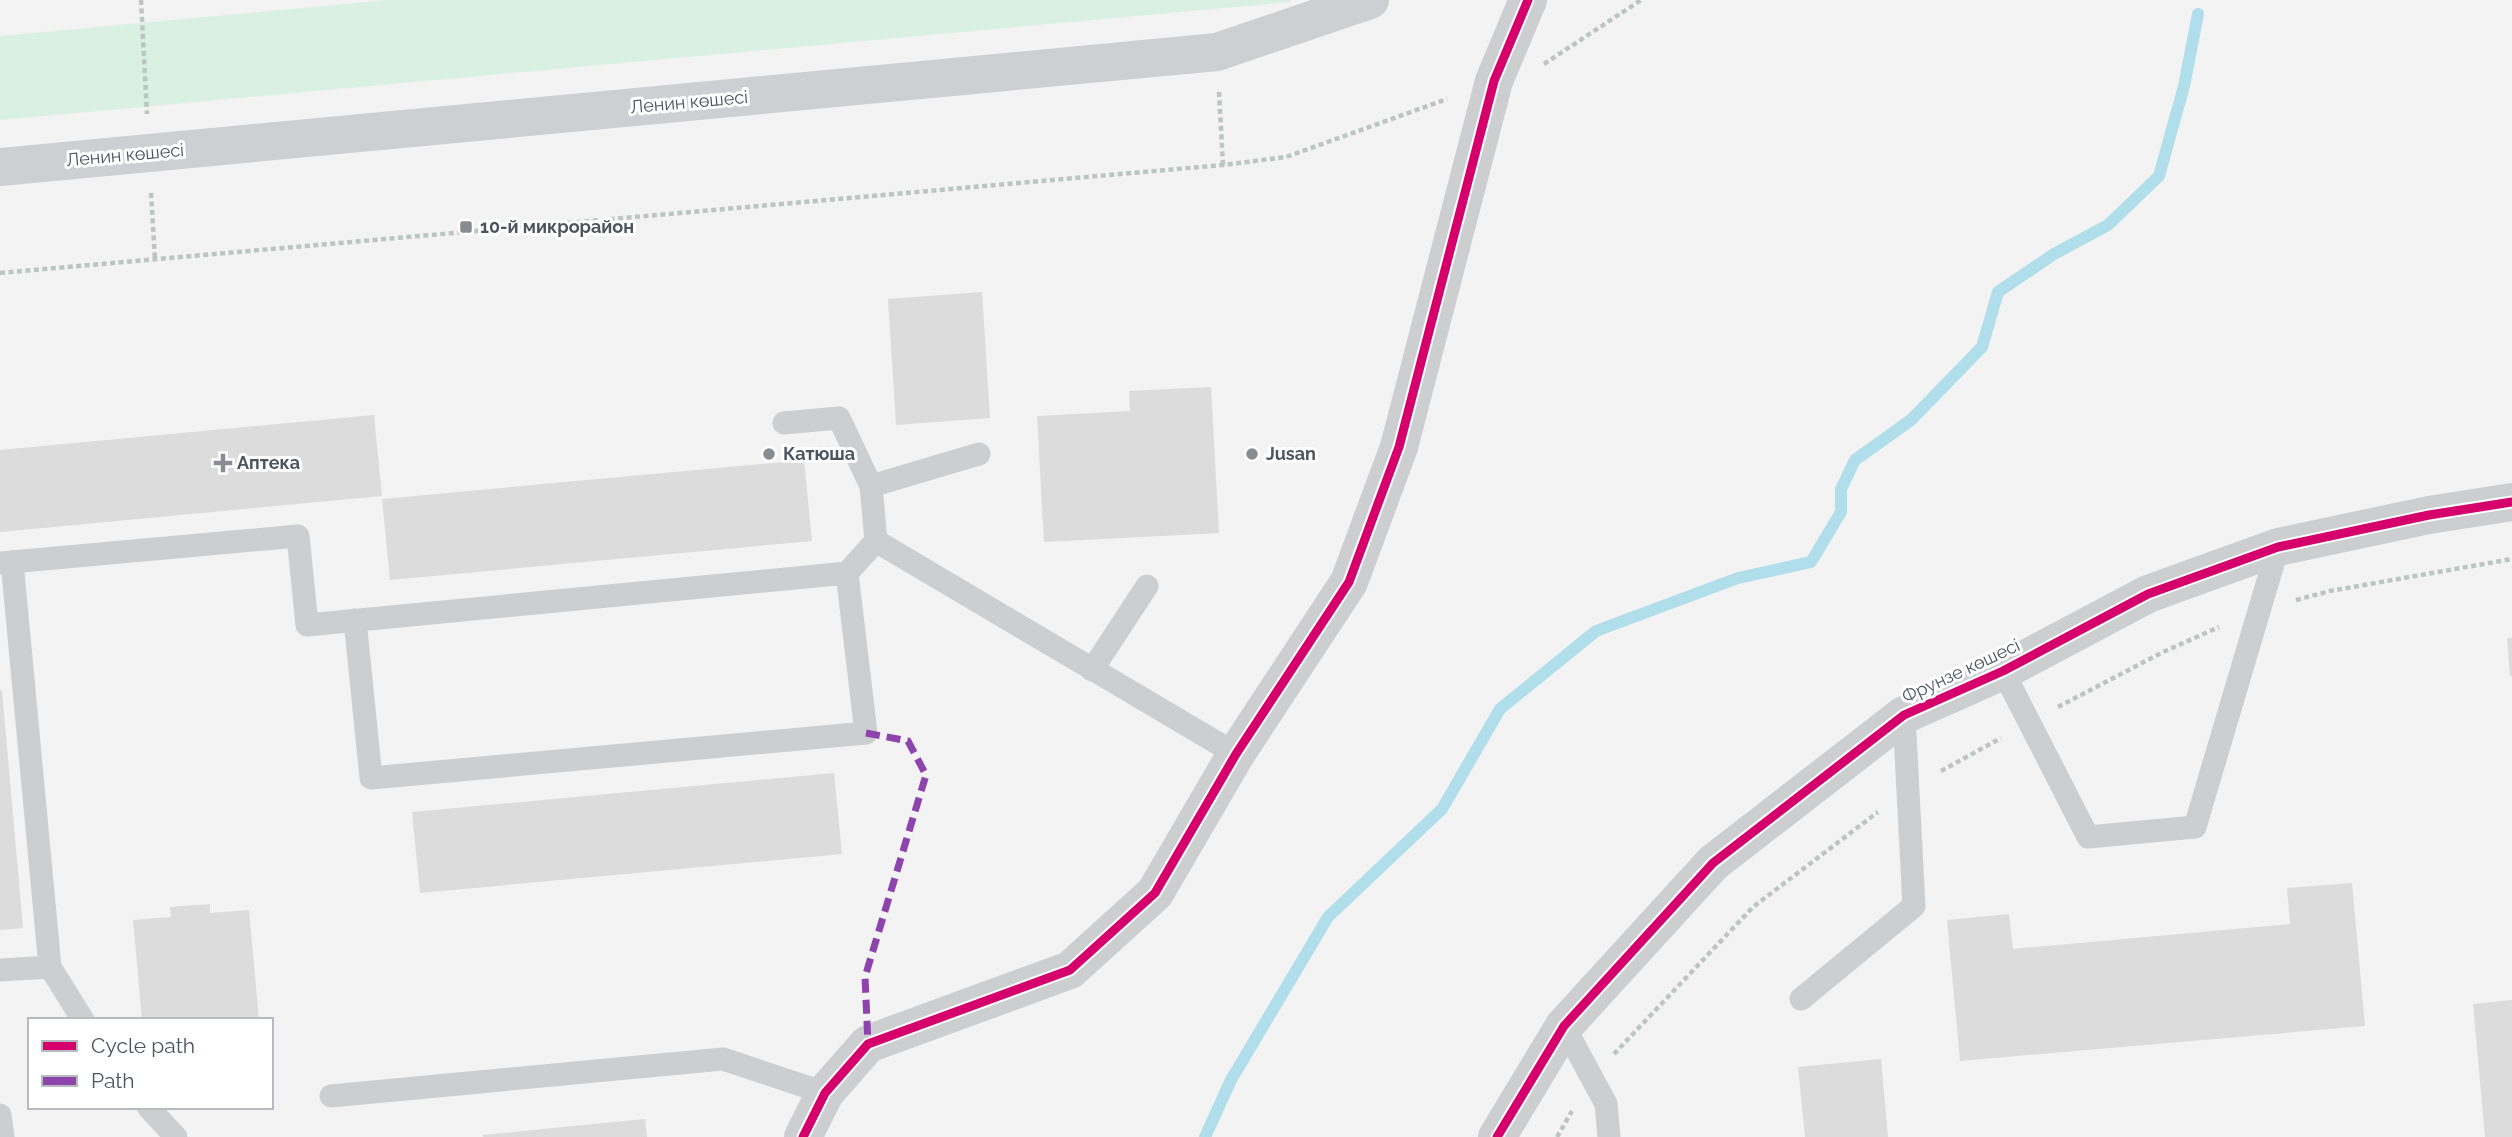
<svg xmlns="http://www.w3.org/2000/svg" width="2512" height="1137" viewBox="0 0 2512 1137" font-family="Raleway,sans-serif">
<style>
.green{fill:#daf0e2}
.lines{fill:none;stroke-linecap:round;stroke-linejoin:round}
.stream{stroke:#b1deeb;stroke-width:12}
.building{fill:#dcdcdd}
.path{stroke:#bbc6c3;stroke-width:4.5;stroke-dasharray:5 3.5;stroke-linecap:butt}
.lane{stroke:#cdced0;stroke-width:23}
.street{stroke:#cdced0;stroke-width:38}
.secondary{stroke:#cdcfd2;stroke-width:38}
.quiet{stroke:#8e44ad;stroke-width:7;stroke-dasharray:14 7;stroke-linecap:butt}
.cycleway-casing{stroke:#fff;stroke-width:13}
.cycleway{stroke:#d6006c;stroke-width:9}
.poi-dot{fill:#868c92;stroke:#fff;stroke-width:2.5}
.labels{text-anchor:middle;stroke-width:6;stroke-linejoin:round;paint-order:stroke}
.street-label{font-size:18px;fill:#4b555e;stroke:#fff}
.poi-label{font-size:18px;font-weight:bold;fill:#4b555e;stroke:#fff;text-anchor:start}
</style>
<rect width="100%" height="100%" fill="#f3f3f3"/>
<polygon class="green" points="388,0 1292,0 1290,2 0,120 0,36"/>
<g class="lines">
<polyline class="stream" points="1205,1137 1231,1080 1328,917 1442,809 1500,709 1596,631 1738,578 1811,562 1841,512 1841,489 1855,460 1911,420 1982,347 1998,292 2054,254 2108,225 2159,176 2184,86 2198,14"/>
</g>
<g class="building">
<polygon points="982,292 990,418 896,425 888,299"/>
<polygon points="1211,387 1219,533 1044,542 1037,416 1130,411 1129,391"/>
<polygon points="374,415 382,496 0,532 0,450"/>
<polygon points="804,460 812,541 390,580 382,499"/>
<polygon points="2507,638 2512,638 2512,676 2510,676"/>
<polygon points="0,690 2,690 23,928 0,930"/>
<polygon points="834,773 842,854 420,893 412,812"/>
<polygon points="2352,883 2365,1026 1960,1061 1947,920 2009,914 2013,949 2290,924 2287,888"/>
<polygon points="210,904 210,913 249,910 259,1020 142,1020 133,920 171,917 170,907"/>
<polygon points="2512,1000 2512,1137 2485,1137 2473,1004"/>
<polygon points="1881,1059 1888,1137 1805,1137 1798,1067"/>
<polygon points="645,1119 647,1137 483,1137 483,1135"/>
</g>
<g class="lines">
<g class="path">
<polyline points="141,0 147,114"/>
<polyline points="1544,64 1641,0"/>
<polyline points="1219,92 1223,165"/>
<polyline points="151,193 155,260"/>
<polyline points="0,273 1223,165 1286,157 1447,99"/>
<polyline points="2296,600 2330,591 2512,559"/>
<polyline points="2058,707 2163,652 2219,627"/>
<polyline points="1941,771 2001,738"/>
<polyline points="1614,1054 1753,907 1878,812"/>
<polyline points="1557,1137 1572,1111"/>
</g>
<g class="lane">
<polyline points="784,423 839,418 871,486 876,541 1236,754"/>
<polyline points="871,486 979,454"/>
<polyline points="0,563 298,536 307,625 847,573 876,541"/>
<polyline points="355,620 371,778 866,733 847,573"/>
<polyline points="1092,670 1147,586"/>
<polyline points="2003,671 2088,837 2195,827 2278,547"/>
<polyline points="50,967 83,1020"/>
<polyline points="0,970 50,967 12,562"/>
<polyline points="1801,999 1914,906 1904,715"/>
<polyline points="1564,1026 1606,1104 1609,1137"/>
<polyline points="331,1096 723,1059 825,1093"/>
<polyline points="148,1107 176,1137"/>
<polyline points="0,1115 3,1137"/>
</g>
<g class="street">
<polyline points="803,1137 825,1093 868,1044 1070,970 1155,893 1236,754 1349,582 1399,447 1494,81 1528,0"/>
<polyline points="1497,1137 1564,1026 1713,863 1904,715 2003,671 2148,594 2278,547 2429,515 2512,502"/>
</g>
<polyline class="secondary" points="0,167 1217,52 1370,0"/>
<polyline class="quiet" points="866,733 908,741 926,775 865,977 868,1044"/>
<defs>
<g id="cycleway">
<polyline points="803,1137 825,1093 868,1044 1070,970 1155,893 1236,754 1349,582 1399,447 1494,81 1528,0"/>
<polyline points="1497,1137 1564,1026 1713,863 1904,715 2003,671 2148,594 2278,547 2429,515 2512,502"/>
</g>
</defs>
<use href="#cycleway" class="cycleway-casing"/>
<use href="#cycleway" class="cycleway"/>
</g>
<g class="poi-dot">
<rect x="459" y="220" width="14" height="14" rx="3.5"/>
<circle cx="769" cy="454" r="7"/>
<circle cx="1252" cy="454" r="7"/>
<path d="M219.5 452.5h7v7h7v7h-7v7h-7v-7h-7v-7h7z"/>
</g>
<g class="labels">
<g class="street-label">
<text transform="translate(689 102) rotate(-5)" y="6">Ленин көшесі</text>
<text transform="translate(125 155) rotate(-5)" y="6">Ленин көшесі</text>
<text transform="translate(1961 671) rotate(-25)" y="6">Фрунзе көшесі</text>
</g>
<g class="poi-label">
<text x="480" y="233">10-й микрорайон</text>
<text x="783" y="460">Катюша</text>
<text x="1266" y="460">Jusan</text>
<text x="237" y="469">Аптека</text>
</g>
</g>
<rect x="28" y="1018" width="245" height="91" fill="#ffffff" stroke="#b7bbbf" stroke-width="2"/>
<rect x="42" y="1041" width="35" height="10" fill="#d6006c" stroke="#b7bbbf" stroke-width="2"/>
<text x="91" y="1053" font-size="21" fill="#4b555e">Cycle path</text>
<rect x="42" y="1076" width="35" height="10" fill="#8e44ad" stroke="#b7bbbf" stroke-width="2"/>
<text x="91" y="1088" font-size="21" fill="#4b555e">Path</text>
</svg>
